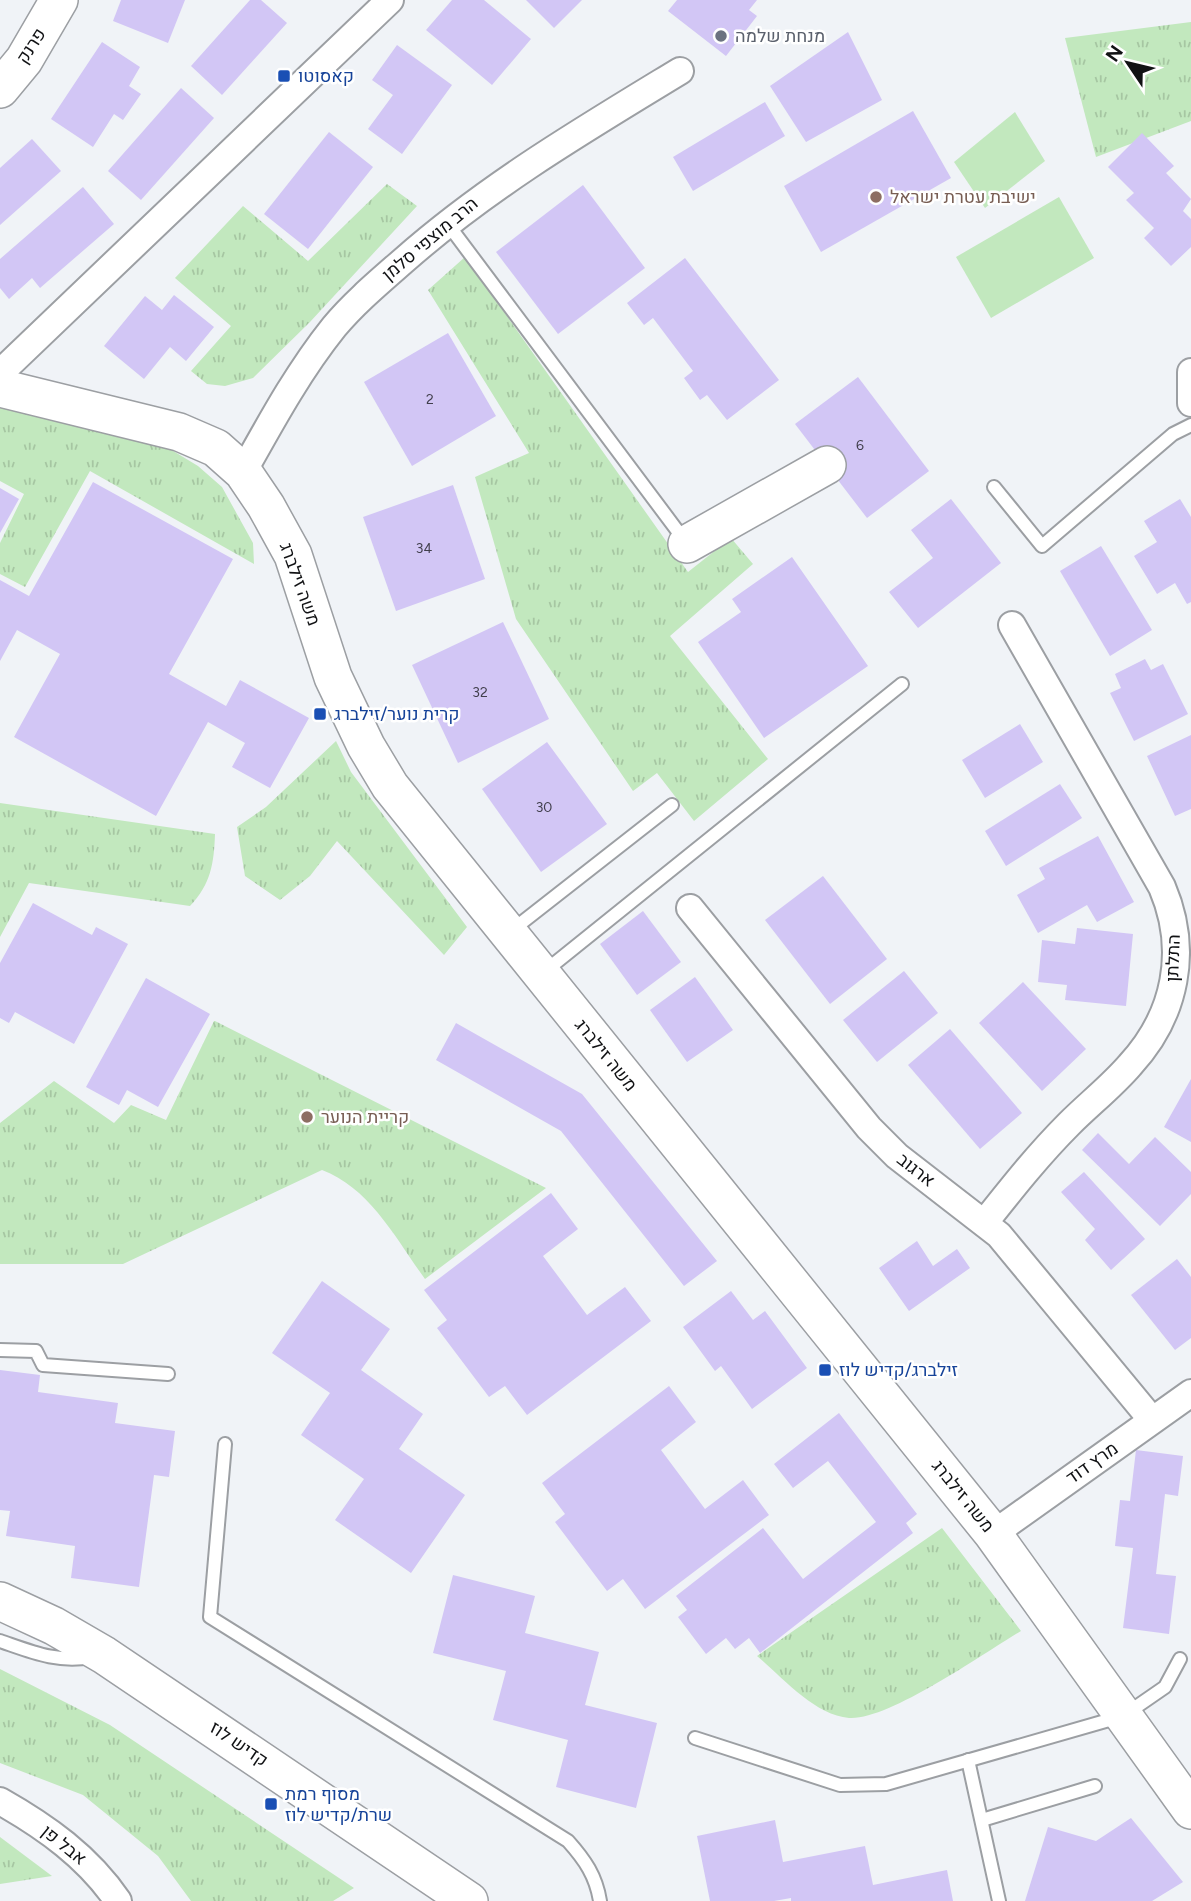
<svg xmlns="http://www.w3.org/2000/svg" width="1191" height="1901" viewBox="0 0 1191 1901" font-family="Figtree,Heebo,sans-serif">
<style>
.grass{fill:url(#grass-tufts)}
.pitch{fill:#c2e8be}
.building{fill:#d2c6f5}
.lines{fill:none;stroke-linecap:round;stroke-linejoin:round}
.lane-casing{stroke:#9c9fa3;stroke-width:16}
.street-casing{stroke:#9c9fa3;stroke-width:30}
.secondary-casing{stroke:#9c9fa3;stroke-width:40}
.lane{stroke:#fff;stroke-width:12}
.street{stroke:#fff;stroke-width:26}
.secondary{stroke:#fff;stroke-width:37}
.worship-dot{fill:#6b7280;stroke:#fff;stroke-width:2.5}
.transit-dot{fill:#1a4fb4;stroke:#fff;stroke-width:2.5}
.education-dot{fill:#8d6e63;stroke:#fff;stroke-width:2.5}
.labels{text-anchor:middle;stroke-width:5;stroke-linejoin:round;paint-order:stroke}
.number-label{font-size:14px;fill:#413f4c}
.worship-label{font-size:18px;fill:#5b616d;stroke:#fff;text-anchor:start}
.street-label{font-size:18px;fill:#111214;stroke:#fff}
.transit-label{font-size:18px;fill:#164399;stroke:#fff;text-anchor:start}
.education-label{font-size:18px;fill:#785e54;stroke:#fff;text-anchor:start}
</style>
<defs>
<pattern id="grass-tufts" width="24" height="20" patternUnits="userSpaceOnUse" patternTransform="scale(1.75)"><rect width="24" height="20" fill="#c2e8be"/><path d="M3 7l-1-3M5 7V3M7 7l1-3M15 17l-1-3M17 17v-4M19 17l1-3" fill="none" stroke="#a6c6a2"/></pattern>
</defs>
<rect width="100%" height="100%" fill="#f0f3f7"/>
<g class="grass">
<polygon points="1191,22 1191,121 1096,157 1065,38"/>
<polygon points="387,184 417,206 310,322 253,378 225,386 207,384 191,371 231,326 175,278 243,206 308,261"/>
<polygon points="465,257 688,572 731,538 753,564 670,636 768,759 694,821 657,773 633,791 516,619 475,477 529,453 428,290"/>
<polygon points="0,404 160,443 198,466 222,487 253,543 254,564 90,471 25,587 0,574 0,543 24,494 0,481"/>
<polygon points="336,741 351,772 467,927 444,955 337,841 310,876 280,900 245,876 237,827 266,807"/>
<path d="M0 803 215 834C214 863 211 884 190 906L29 883 0 937Z"/>
<path d="M214 1021H215L546 1188 425 1279C396 1239 370 1188 322 1170L123 1264H0V1123L54 1081 114 1123 131 1105 166 1120Z"/>
<path d="M942 1528 1021 1631C984 1653 888 1721 849 1718 814 1715 782 1677 757 1656Z"/>
<polygon points="0,1669 110,1725 354,1888 333,1901 191,1901 158,1856 83,1795 0,1763"/>
<polygon points="0,1837 52,1876 0,1884"/>
</g>
<g class="pitch">
<polygon points="1015,112 1045,161 985,208 954,162"/>
<polygon points="1059,197 1094,258 991,318 956,257"/>
</g>
<g class="building">
<polygon points="121,0 185,0 168,43 113,21"/>
<polygon points="250,0 261,0 287,23 222,95 191,66"/>
<polygon points="452,0 484,0 531,39 492,85 426,30"/>
<polygon points="526,0 582,0 554,28"/>
<polygon points="677,0 757,0 749,10 757,16 726,56 668,11"/>
<polygon points="848,32 882,100 806,142 770,86"/>
<polygon points="102,42 140,67 129,86 141,94 123,120 114,114 93,147 51,119"/>
<polygon points="397,45 452,85 402,154 368,129 393,95 372,80"/>
<polygon points="181,88 214,118 141,200 108,171"/>
<polygon points="765,102 785,136 693,191 673,157"/>
<polygon points="913,111 951,178 821,252 784,186"/>
<polygon points="329,132 373,167 308,249 264,214"/>
<polygon points="1142,133 1174,166 1166,173 1191,199 1183,211 1191,219 1191,247 1171,266 1144,238 1154,228 1126,200 1134,193 1108,167"/>
<polygon points="32,139 61,171 0,225 0,168"/>
<polygon points="583,185 645,268 558,334 496,252"/>
<polygon points="83,187 114,224 40,288 32,278 9,299 0,288 0,259"/>
<polygon points="685,258 779,380 727,420 707,395 700,400 684,378 693,371 653,318 644,325 627,303"/>
<polygon points="174,295 214,327 186,361 170,347 144,379 104,346 145,296 162,310"/>
<polygon points="448,333 496,416 412,466 364,382"/>
<polygon points="858,377 929,471 867,518 795,424"/>
<polygon points="93,482 233,559 169,674 226,706 240,680 309,718 270,788 232,767 245,743 208,722 156,816 14,737 60,654 17,630 0,661 0,580 29,596"/>
<polygon points="453,485 485,579 396,611 363,517"/>
<polygon points="0,488 19,499 0,533"/>
<polygon points="951,499 1001,563 918,628 889,592 933,558 911,530"/>
<polygon points="1180,499 1191,517 1191,602 1187,604 1175,583 1157,594 1134,556 1157,542 1144,521"/>
<polygon points="1101,546 1152,630 1110,656 1060,571"/>
<polygon points="792,557 868,666 764,738 698,642 741,612 732,599"/>
<polygon points="503,622 549,719 458,763 412,665"/>
<polygon points="1145,659 1151,670 1163,664 1188,714 1134,741 1110,693 1121,688 1115,674"/>
<polygon points="1020,724 1043,762 985,798 962,760"/>
<polygon points="1191,735 1191,809 1175,816 1147,756"/>
<polygon points="547,742 607,824 541,872 482,789"/>
<polygon points="1060,784 1082,818 1006,866 985,831"/>
<polygon points="1098,836 1134,902 1097,922 1087,905 1038,933 1017,895 1045,879 1039,868"/>
<polygon points="823,876 887,959 830,1004 765,920"/>
<polygon points="33,903 92,935 96,927 128,944 74,1044 15,1012 9,1023 0,1018 0,963"/>
<polygon points="643,911 681,962 637,995 600,944"/>
<polygon points="1077,928 1133,934 1126,1006 1065,1000 1067,985 1038,982 1042,940 1075,944"/>
<polygon points="904,971 938,1013 877,1062 843,1020"/>
<polygon points="695,977 733,1030 687,1062 650,1010"/>
<polygon points="146,978 210,1014 158,1107 127,1090 119,1105 86,1087"/>
<polygon points="1023,982 1086,1049 1042,1091 979,1023"/>
<polygon points="456,1023 582,1094 717,1261 684,1286 561,1131 436,1060"/>
<polygon points="950,1029 1022,1113 980,1149 908,1065"/>
<polygon points="1191,1079 1191,1142 1164,1127"/>
<polygon points="1098,1133 1129,1164 1155,1137 1191,1172 1191,1194 1160,1226 1082,1150"/>
<polygon points="1084,1172 1145,1239 1111,1270 1085,1240 1095,1229 1061,1192"/>
<polygon points="551,1193 578,1229 543,1256 587,1315 625,1287 651,1321 527,1415 505,1386 489,1397 437,1328 447,1320 424,1290"/>
<polygon points="917,1241 933,1266 957,1249 970,1268 909,1311 879,1268"/>
<polygon points="1177,1259 1191,1277 1191,1338 1175,1350 1131,1295"/>
<polygon points="322,1281 390,1329 361,1370 423,1414 399,1449 465,1495 411,1573 335,1520 364,1479 301,1435 330,1393 272,1353"/>
<polygon points="731,1291 753,1320 765,1311 807,1368 752,1409 721,1366 715,1371 683,1327"/>
<polygon points="0,1370 40,1375 38,1392 118,1403 115,1423 175,1431 169,1477 154,1475 139,1587 71,1578 75,1546 6,1536 10,1511 0,1510"/>
<polygon points="669,1386 696,1422 661,1450 705,1509 743,1480 769,1515 645,1609 623,1579 607,1591 555,1522 565,1514 542,1483"/>
<polygon points="839,1413 917,1514 906,1523 913,1533 760,1653 749,1638 735,1649 726,1638 706,1654 678,1617 687,1610 676,1596 763,1528 803,1579 876,1522 828,1461 793,1488 774,1464"/>
<polygon points="1136,1450 1183,1456 1178,1496 1165,1494 1156,1574 1176,1576 1169,1634 1123,1628 1133,1548 1115,1546 1120,1500 1130,1501"/>
<polygon points="453,1575 535,1596 525,1633 599,1652 585,1705 657,1723 636,1808 556,1787 568,1740 493,1720 506,1671 433,1653"/>
<polygon points="1131,1818 1183,1882 1152,1901 1025,1901 1048,1827 1096,1841"/>
<polygon points="775,1820 783,1862 865,1846 873,1885 947,1870 953,1901 791,1901 791,1898 774,1901 710,1901 697,1836"/>
</g>
<g class="lines">
<defs>
<g id="lane">
<polyline points="447,223 685,541"/>
<polyline points="994,487 1042,546 1173,434 1191,425"/>
<polyline points="511,931 672,805"/>
<polyline points="544,972 902,684"/>
<polyline points="0,1350 36,1351 43,1365 168,1374"/>
<path d="M225 1444 210 1617 568 1841C585 1860 596 1876 600 1901"/>
<path d="M0 1641C32 1652 57 1663 91 1657"/>
<polyline points="695,1738 840,1785 886,1784 1123,1716 1165,1687 1180,1659"/>
<polyline points="968,1760 999,1901"/>
<polyline points="982,1820 1095,1786"/>
</g>
<g id="street">
<polyline points="1191,372 1191,403"/>
<polyline points="0,373 390,0"/>
<path d="M243 472C271 422 298 372 334 327 354 303 379 282 403 261 488 186 583 130 680 71"/>
<polyline points="690,908 869,1128 897,1156 999,1235 1152,1420"/>
<path d="M985 1222C1012 1188 1038 1155 1069 1124 1089 1104 1112 1086 1130 1065 1176 1015 1189 950 1162 887L1012 625"/>
<polyline points="993,1534 1191,1393"/>
<path d="M0 1801C46 1827 88 1857 118 1901"/>
</g>
<g id="secondary">
<polyline points="0,89 24,60 59,0"/>
<polyline points="0,388 179,432 216,448 243,472 266,506 293,555 333,677 366,746 390,786 993,1534 1191,1810"/>
<polyline points="687,544 827,465"/>
<polyline points="0,1601 54,1626 104,1655 469,1901"/>
</g>
</defs>
<use href="#lane" class="lane-casing"/>
<use href="#street" class="street-casing"/>
<use href="#secondary" class="secondary-casing"/>
<use href="#lane" class="lane"/>
<use href="#street" class="street"/>
<use href="#secondary" class="secondary"/>
</g>
<circle class="worship-dot" cx="721" cy="36" r="7"/>
<g class="transit-dot">
<rect x="277" y="69" width="14" height="14" rx="3.5"/>
<rect x="313" y="707" width="14" height="14" rx="3.5"/>
<rect x="818" y="1363" width="14" height="14" rx="3.5"/>
<rect x="264" y="1797" width="14" height="14" rx="3.5"/>
</g>
<g class="education-dot">
<circle cx="876" cy="197" r="7"/>
<circle cx="307" cy="1117" r="7"/>
</g>
<g class="labels">
<g class="number-label">
<text x="430" y="404">2</text>
<text x="860" y="450">6</text>
<text x="424" y="553">34</text>
<text x="480" y="697">32</text>
<text x="544" y="812">30</text>
</g>
<g class="worship-label">
<text x="735" y="42">מנחת שלמה</text>
</g>
<g class="street-label">
<text transform="translate(31 46) rotate(-57)" y="6">פרנק</text>
<text transform="translate(430 239) rotate(-40)" y="6">הרב מוצפי סלמן</text>
<text transform="translate(300 584) rotate(70)" y="6">משה זילברג</text>
<text transform="translate(1173 958) rotate(-88)" y="6">התלתן</text>
<text transform="translate(606 1055) rotate(51)" y="6">משה זילברג</text>
<text transform="translate(916 1170) rotate(38)" y="6">ארגוב</text>
<text transform="translate(1092 1463) rotate(-35)" y="6">מרץ דוד</text>
<text transform="translate(963 1496) rotate(51)" y="6">משה זילברג</text>
<text transform="translate(239 1744) rotate(34)" y="6">קדיש לוז</text>
<text transform="translate(64 1845) rotate(39)" y="6">אבל פן</text>
</g>
<g class="transit-label">
<text x="298" y="82">קאסוטו</text>
<text x="334" y="720">קרית נוער/זילברג</text>
<text x="839" y="1376">זילברג/קדיש לוז</text>
<text x="285" y="1800">מסוף רמת<tspan x="285" dy="21">שרת/קדיש לוז</tspan></text>
</g>
<g class="education-label">
<text x="890" y="203">ישיבת עטרת ישראל</text>
<text x="321" y="1123">קריית הנוער</text>
</g>
</g>
<g transform="translate(1128 63) rotate(305)" stroke="#ffffff" stroke-width="5" paint-order="stroke">
<path d="M0-5L12 26L0 18L-12 26Z" fill="#111214"/>
<text y="-10" font-size="19" font-weight="bold" text-anchor="middle" fill="#111214">N</text>
</g>
</svg>
